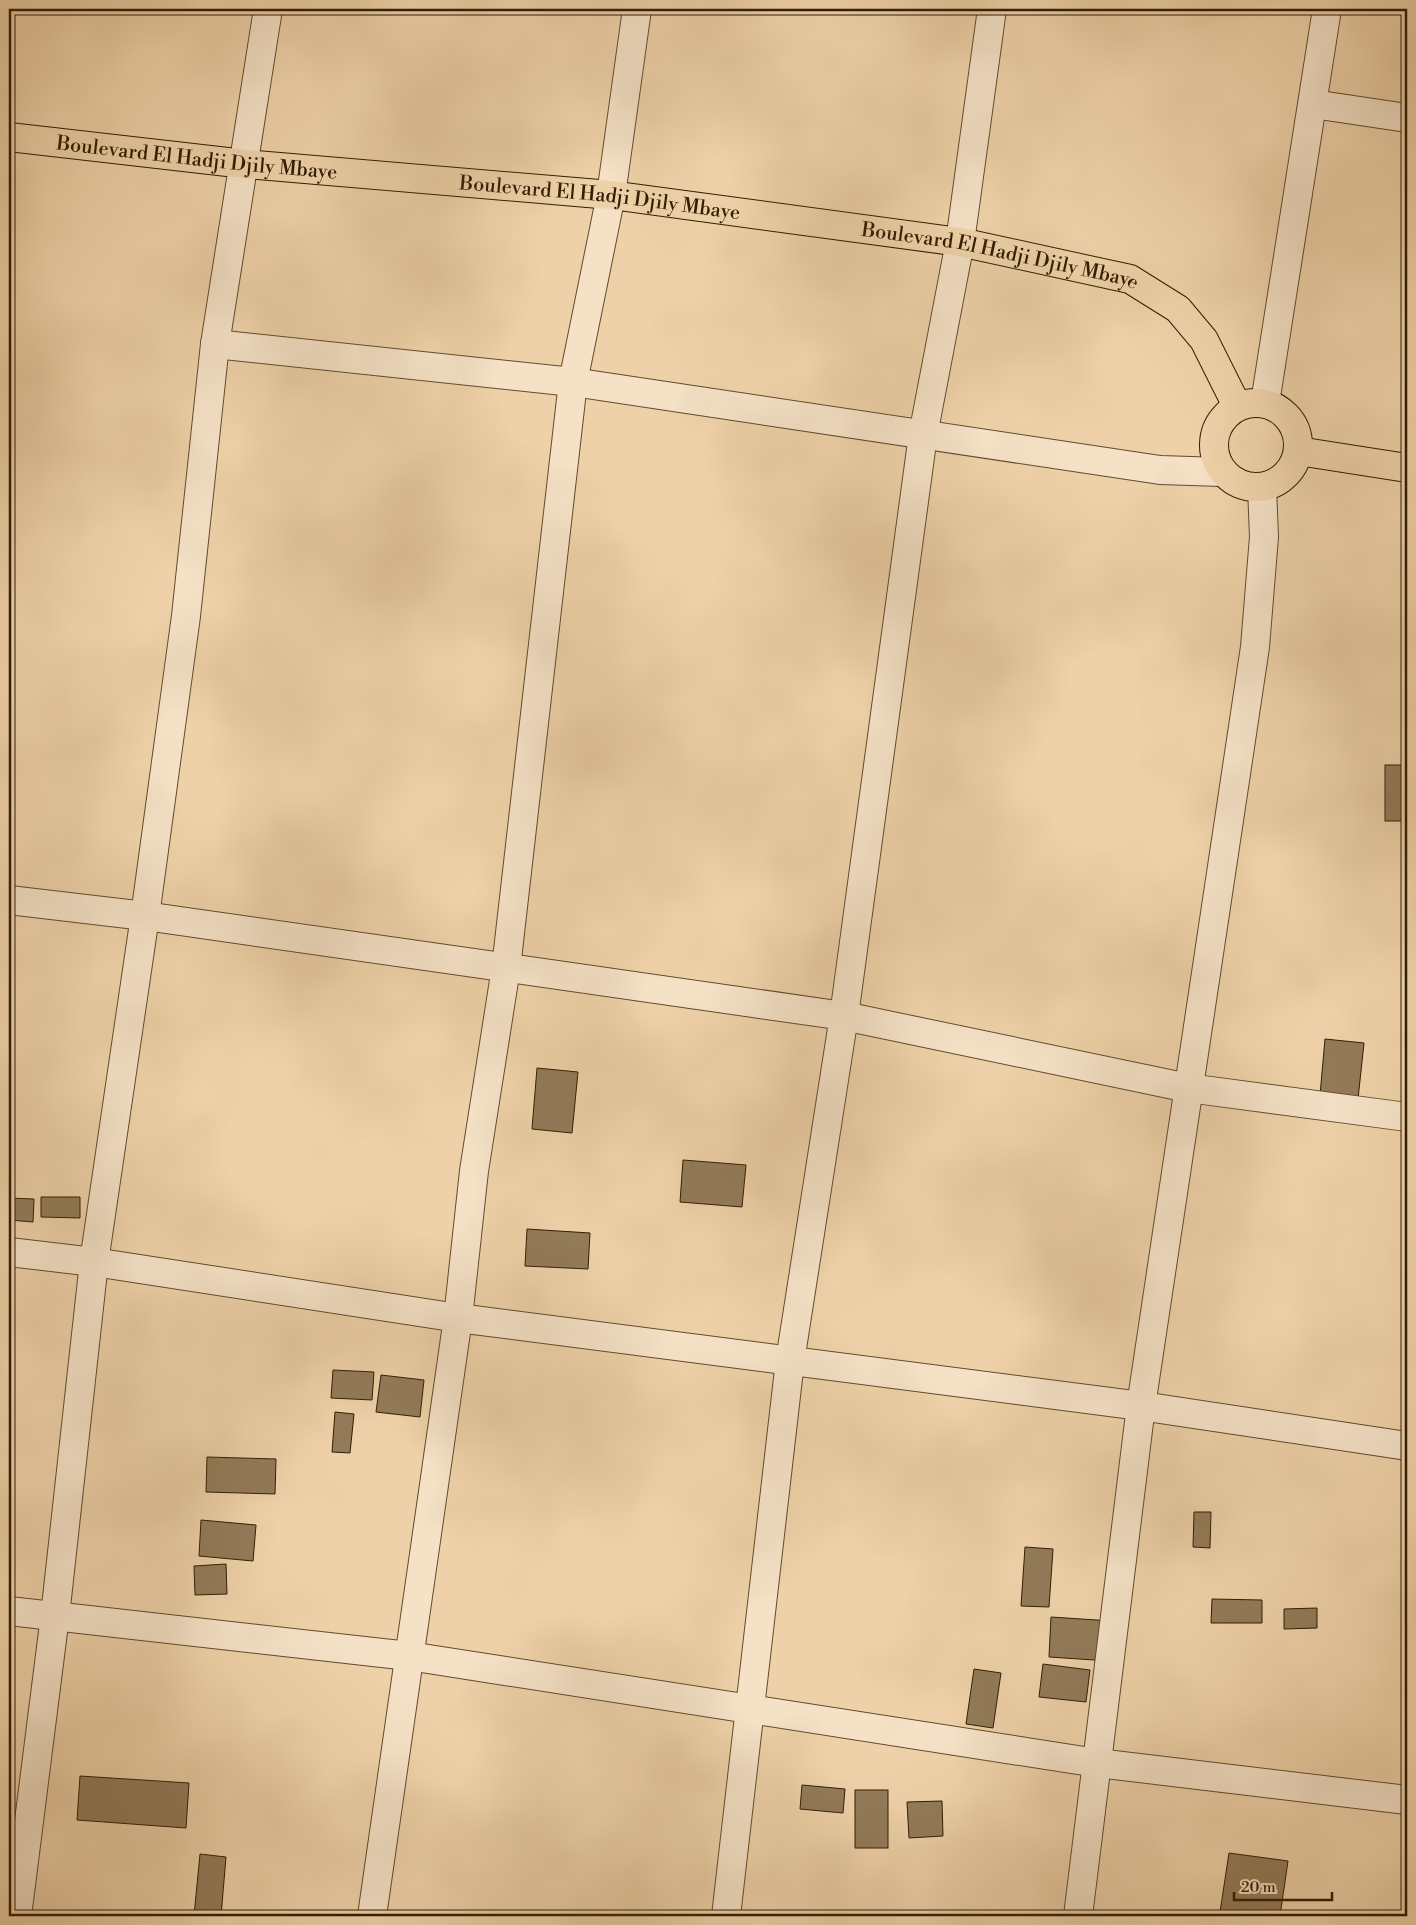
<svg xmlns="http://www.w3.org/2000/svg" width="1416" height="1925" viewBox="0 0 1416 1925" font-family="'Libre Bodoni',serif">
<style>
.building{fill:#937b59;stroke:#311e03}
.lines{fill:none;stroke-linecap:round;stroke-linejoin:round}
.minor-casing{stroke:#604b2c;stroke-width:30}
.major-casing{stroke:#311e03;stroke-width:30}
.minor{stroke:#f4e1c6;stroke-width:28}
.major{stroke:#eed1a8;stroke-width:28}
.labels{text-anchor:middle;stroke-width:4;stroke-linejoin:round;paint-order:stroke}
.street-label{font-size:20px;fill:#311e03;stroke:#f4e1c6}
</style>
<rect width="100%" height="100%" fill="#eed1a8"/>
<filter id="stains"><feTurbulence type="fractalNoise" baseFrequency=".004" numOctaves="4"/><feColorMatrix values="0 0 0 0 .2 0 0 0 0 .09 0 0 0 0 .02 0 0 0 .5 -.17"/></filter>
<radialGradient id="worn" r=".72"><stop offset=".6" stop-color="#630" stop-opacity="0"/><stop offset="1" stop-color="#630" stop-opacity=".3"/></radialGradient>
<g class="building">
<rect x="1385" y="765" width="18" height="56"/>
<polygon points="1325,1039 1364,1043 1358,1099 1320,1095"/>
<polygon points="537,1068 578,1072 572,1133 532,1129"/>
<polygon points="683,1160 746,1165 742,1207 680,1202"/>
<polygon points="41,1197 80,1197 80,1218 41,1217"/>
<polygon points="9,1198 34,1199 33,1222 9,1220"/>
<polygon points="527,1229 590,1233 588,1269 525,1266"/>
<polygon points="333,1370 374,1372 372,1400 331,1398"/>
<polygon points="381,1375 424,1380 420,1417 376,1412"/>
<polygon points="335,1412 354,1414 350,1453 332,1452"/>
<polygon points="207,1457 276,1459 275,1494 206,1492"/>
<polygon points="1194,1512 1211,1512 1210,1548 1193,1547"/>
<polygon points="201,1520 256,1525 253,1561 199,1556"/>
<polygon points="1025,1547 1053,1549 1049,1607 1021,1606"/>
<polygon points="226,1564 227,1594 195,1595 194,1566"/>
<polygon points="1212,1599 1262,1600 1262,1623 1211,1623"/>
<polygon points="1317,1608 1317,1628 1284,1629 1284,1609"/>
<polygon points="1051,1617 1112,1621 1109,1661 1049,1657"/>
<polygon points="1043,1664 1090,1670 1086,1702 1039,1697"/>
<polygon points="974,1669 1001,1673 993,1728 966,1724"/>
<polygon points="80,1776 189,1783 186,1828 77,1820"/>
<polygon points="802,1785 845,1789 843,1813 800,1809"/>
<rect x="855" y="1790" width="33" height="58"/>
<polygon points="942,1801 943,1836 909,1838 907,1802"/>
<polygon points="1229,1853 1288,1861 1280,1916 1251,1916 1220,1912"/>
<polygon points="200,1854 226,1857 221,1916 194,1916"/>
</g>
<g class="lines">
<defs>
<g id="minor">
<polyline points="1313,104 1407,118"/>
<polyline points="215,344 573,382 1160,470 1222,472"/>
<polyline points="1265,403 1327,9"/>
<polyline points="9,900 145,916 844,1016 1188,1088 1407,1117"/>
<polyline points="9,1252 94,1262 458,1318 1141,1406 1407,1446"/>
<polyline points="9,1611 409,1656 1097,1763 1407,1800"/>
<polyline points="17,1916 55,1616 94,1262 145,916 186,616 215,344 268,9"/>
<polyline points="372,1916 458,1318 474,1171 506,968 573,382 611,195 637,9"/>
<polyline points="726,1916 790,1361 844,1016 923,435 960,242 992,9"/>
<polyline points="1078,1916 1141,1406 1255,647 1264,537 1262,487"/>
</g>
<g id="major">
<path id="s1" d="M9 137 245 164 611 195 960 242 1130 279 1178 309 1204 340 1237 406"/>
<circle cx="1256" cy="445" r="42"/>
<polyline points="1298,451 1407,468"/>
</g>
</defs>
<use href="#minor" class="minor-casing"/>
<use href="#major" class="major-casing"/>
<use href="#minor" class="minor"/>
<use href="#major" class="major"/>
</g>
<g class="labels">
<g class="street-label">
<text dy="7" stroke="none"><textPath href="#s1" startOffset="189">Boulevard El Hadji Djily Mbaye</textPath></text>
<text dy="7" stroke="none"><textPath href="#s1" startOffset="594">Boulevard El Hadji Djily Mbaye</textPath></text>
<text dy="7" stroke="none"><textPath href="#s1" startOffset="999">Boulevard El Hadji Djily Mbaye</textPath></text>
</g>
</g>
<rect width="1416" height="1925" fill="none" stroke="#eed1a8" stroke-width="30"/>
<rect x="10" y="10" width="1396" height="1905" fill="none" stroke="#311e03" stroke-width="2.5"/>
<rect x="15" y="15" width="1386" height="1895" fill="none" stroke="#311e03"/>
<path d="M1234 1892v8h98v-8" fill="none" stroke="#311e03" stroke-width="2.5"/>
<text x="1241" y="1892" font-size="15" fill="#311e03" stroke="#f4e1c6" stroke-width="4" paint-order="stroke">20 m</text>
<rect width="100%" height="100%" filter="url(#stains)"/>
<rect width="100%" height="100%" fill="url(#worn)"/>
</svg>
